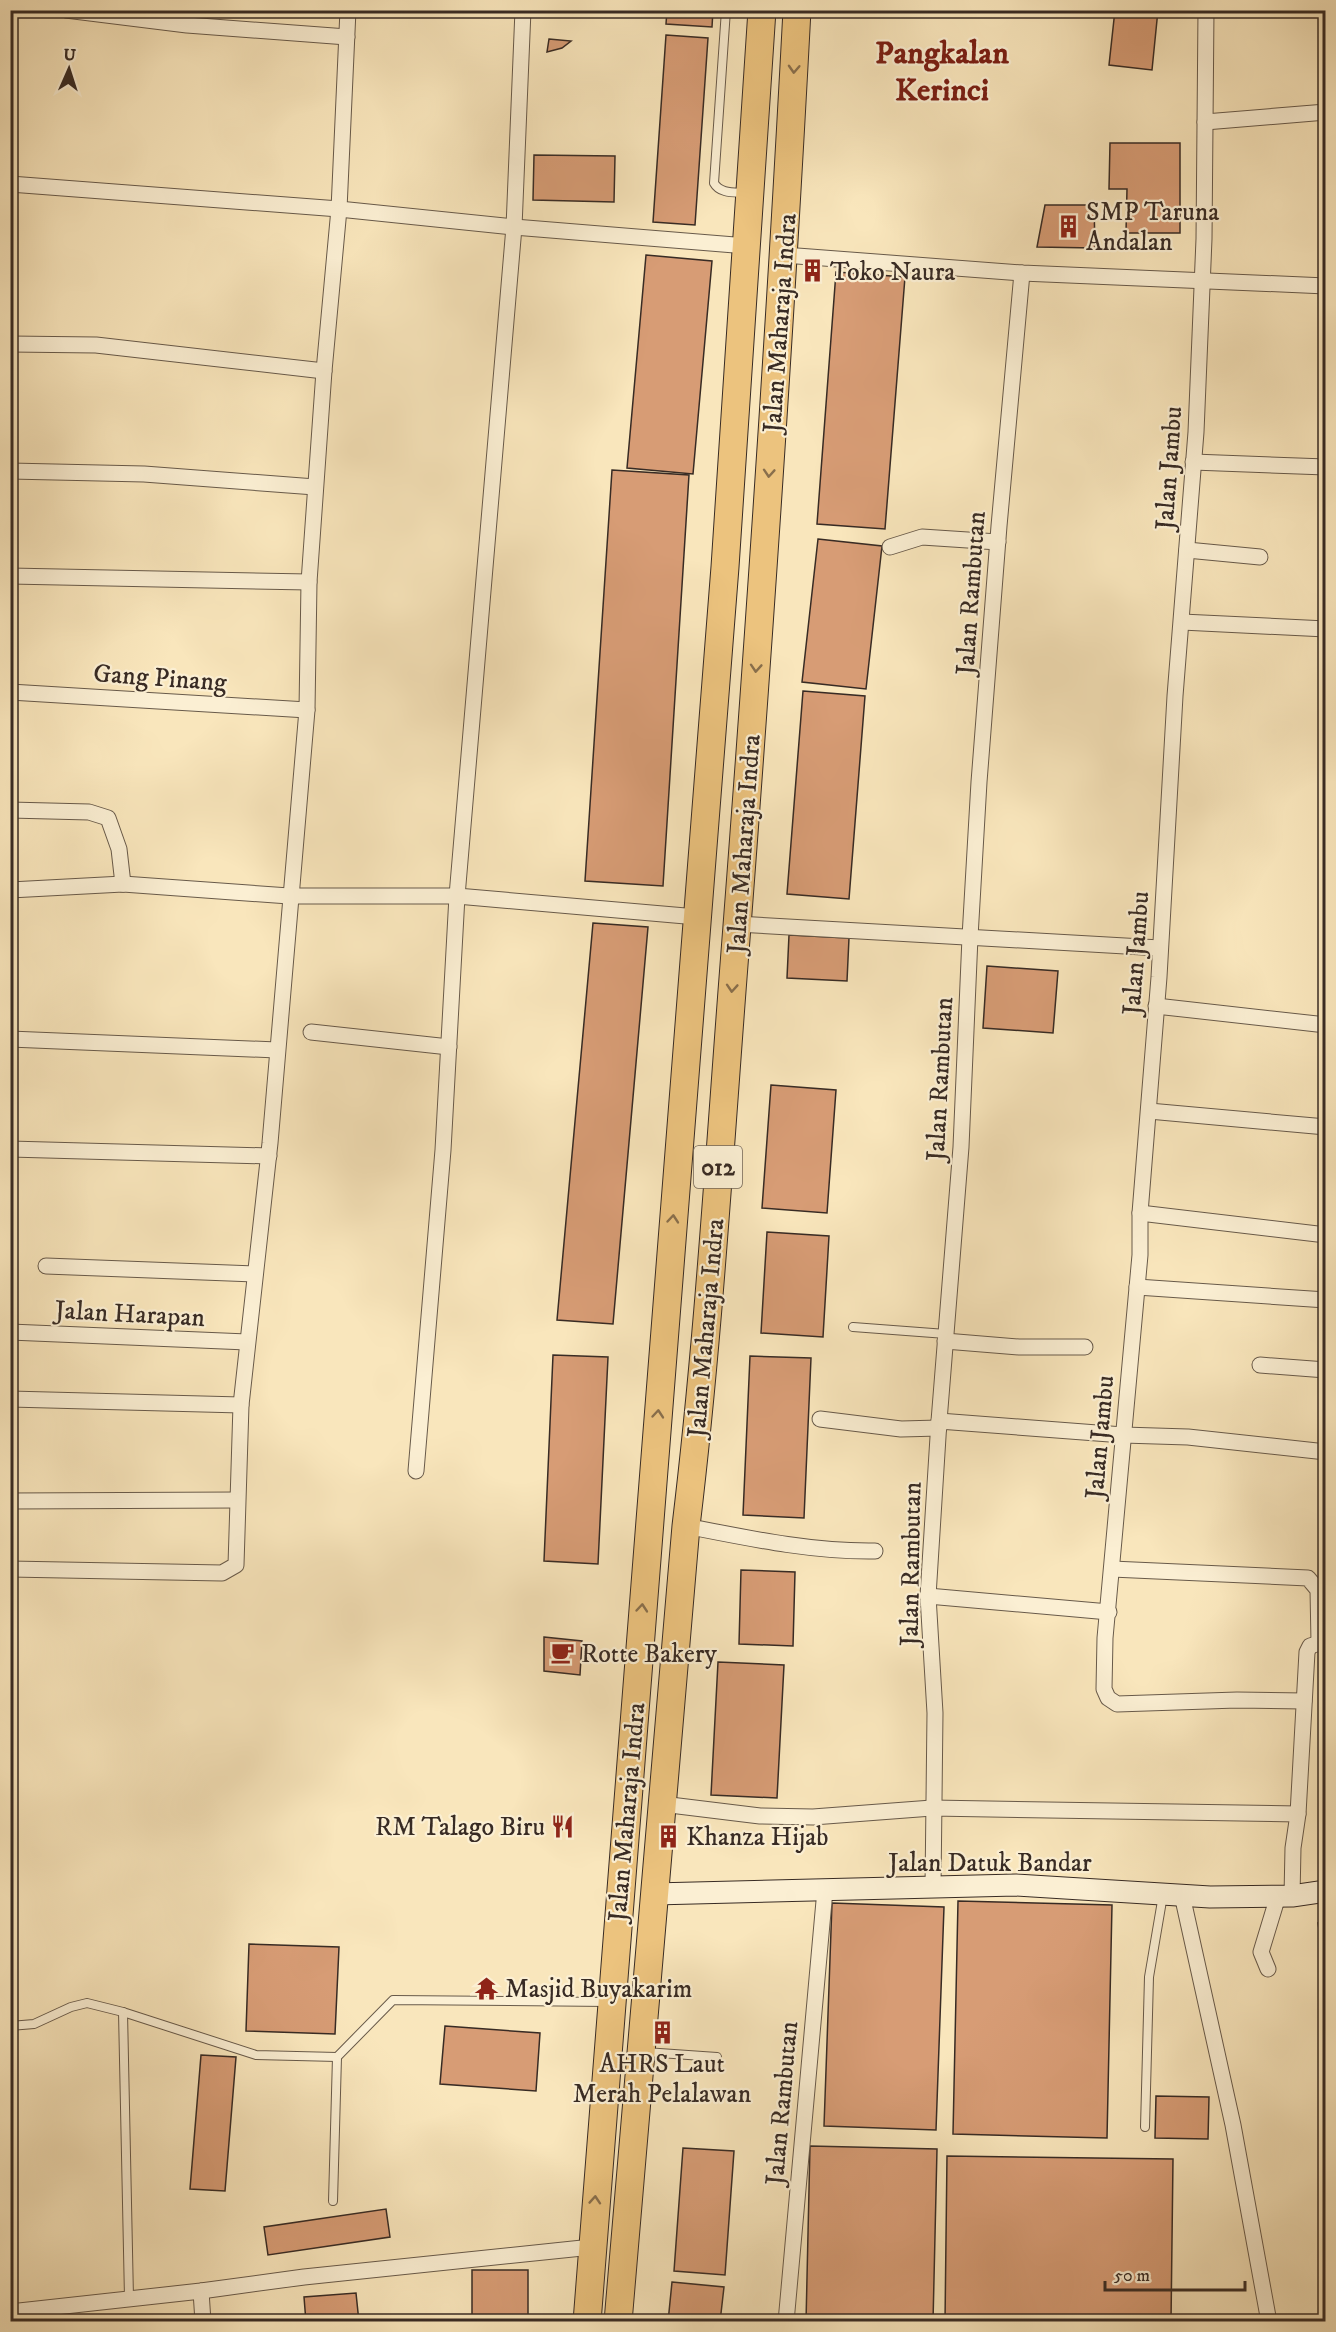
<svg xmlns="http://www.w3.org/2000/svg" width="1336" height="2332" viewBox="0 0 1336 2332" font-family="'IM FELL DW Pica',serif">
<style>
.building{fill:#d79c75;stroke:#382b24;stroke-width:1.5}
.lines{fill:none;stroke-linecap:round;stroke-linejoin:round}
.lane-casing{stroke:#685a4a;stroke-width:10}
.street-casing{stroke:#685a4a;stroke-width:17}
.secondary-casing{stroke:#382b24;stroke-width:23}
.highway-casing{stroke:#382b24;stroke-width:29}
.lane{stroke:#fbefd3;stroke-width:8}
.street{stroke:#fbefd3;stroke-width:15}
.secondary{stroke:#fbefd3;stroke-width:21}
.highway{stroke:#ecc37e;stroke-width:27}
.oneway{stroke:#896f4c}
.labels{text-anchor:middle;stroke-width:4.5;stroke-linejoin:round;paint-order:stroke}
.shield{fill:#fbefd3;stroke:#726658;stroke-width:1.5}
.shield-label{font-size:24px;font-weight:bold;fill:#382b24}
.poi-label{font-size:26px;fill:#382b24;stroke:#fbefd3;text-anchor:start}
.street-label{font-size:26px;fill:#382b24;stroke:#fbefd3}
.district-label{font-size:32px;font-weight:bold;fill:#7a1f14;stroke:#fbefd3}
</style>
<rect width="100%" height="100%" fill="#f9e6bc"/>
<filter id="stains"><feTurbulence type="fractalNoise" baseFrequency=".00333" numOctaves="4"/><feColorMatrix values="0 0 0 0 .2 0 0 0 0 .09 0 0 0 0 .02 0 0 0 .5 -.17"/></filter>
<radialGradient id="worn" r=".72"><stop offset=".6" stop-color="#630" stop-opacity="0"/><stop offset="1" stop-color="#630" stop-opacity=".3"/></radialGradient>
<g class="building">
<polygon points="667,10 713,10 712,27 666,24"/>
<polygon points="1115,10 1158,10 1152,70 1109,65"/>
<polygon points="666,35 708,38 695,225 653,222"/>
<polygon points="549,39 571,41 562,48 547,52"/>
<polygon points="1110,143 1180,143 1180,233 1126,233 1127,189 1109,189"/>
<polygon points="534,155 615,156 614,202 533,200"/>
<polygon points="1045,205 1094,205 1095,248 1037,247"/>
<polygon points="646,255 712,261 693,474 627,468"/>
<polygon points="819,265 817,277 807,277 807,266"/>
<polygon points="836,272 905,277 885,529 817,524"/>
<polygon points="612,470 689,475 663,886 585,881"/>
<polygon points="818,539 882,546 866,689 802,682"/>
<polygon points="803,691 865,696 849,899 787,894"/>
<polygon points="593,923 648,927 613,1324 557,1320"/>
<polygon points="789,935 849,938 847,981 787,978"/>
<polygon points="987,966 1058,971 1053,1033 983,1028"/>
<polygon points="771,1085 836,1090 827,1213 762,1208"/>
<polygon points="767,1232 829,1236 823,1337 761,1333"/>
<polygon points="553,1355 608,1357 598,1564 544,1561"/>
<polygon points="750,1356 811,1358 804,1518 743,1515"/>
<polygon points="741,1570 795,1572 793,1646 739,1644"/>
<polygon points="544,1637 582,1641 580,1675 544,1671"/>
<polygon points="718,1662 784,1665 777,1798 711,1795"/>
<polygon points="559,1821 571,1823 569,1830 555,1829"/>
<polygon points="958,1901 1112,1905 1107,2138 953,2134"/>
<polygon points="832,1903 944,1907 936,2130 824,2126"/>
<polygon points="1326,1922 1326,1976 1318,1923"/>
<polygon points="249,1944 339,1947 335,2034 246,2031"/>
<polygon points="445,2026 540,2033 536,2091 440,2084"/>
<polygon points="656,2026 669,2026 667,2038 655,2040"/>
<polygon points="201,2055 236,2057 225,2191 190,2189"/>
<polygon points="1156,2096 1209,2097 1208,2139 1155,2138"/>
<polygon points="810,2146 937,2149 933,2322 806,2322"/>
<polygon points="683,2148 734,2151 725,2275 674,2271"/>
<polygon points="947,2156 1173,2159 1171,2322 945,2322"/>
<polygon points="386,2209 390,2237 268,2255 264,2227"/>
<rect x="472" y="2270" width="56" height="52"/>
<polygon points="672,2282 724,2287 720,2322 668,2322"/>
<polygon points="356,2293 359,2322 306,2322 304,2297"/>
</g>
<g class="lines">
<defs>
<g id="lane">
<path d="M726 10 714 183C720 194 735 192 746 193"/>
<polyline points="853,1327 946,1334"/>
<polyline points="123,2012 129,2298"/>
<polyline points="10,2026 34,2024 71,2007 87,2003 123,2012 256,2055 337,2057 393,2000 609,2002"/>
<polyline points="645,2052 717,2057"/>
<polyline points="1145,2127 1149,1977 1163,1895"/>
<polyline points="333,2201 337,2057"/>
</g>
<g id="street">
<polyline points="66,10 187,25 347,37"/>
<polyline points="1206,10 1204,239 1196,432 1175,696 1159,977 1140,1213 1140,1255 1105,1638 1104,1689 1108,1698 1117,1704 1237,1700 1304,1701"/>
<polyline points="1205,122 1326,112"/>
<polyline points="10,184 339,209 514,227 747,246"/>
<polyline points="784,255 1022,273 1326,286"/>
<polyline points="10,344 96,345 324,371"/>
<polyline points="1193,462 1326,467"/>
<polyline points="10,471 144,474 315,487"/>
<polyline points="890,547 922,537 998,542"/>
<polyline points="1187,550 1260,557"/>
<polyline points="10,576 309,582"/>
<polyline points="1182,622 1326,629"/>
<polyline points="10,692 307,710"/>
<polyline points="10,810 89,812 108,818 119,849 123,884"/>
<polyline points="10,890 123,884 289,896 457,896 697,917"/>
<polyline points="737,924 1160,948"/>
<polyline points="1156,1006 1326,1025"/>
<polyline points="311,1032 449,1047"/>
<polyline points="10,1039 277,1050"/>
<polyline points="1149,1111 1326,1127"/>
<polyline points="10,1149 269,1156"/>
<polyline points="1140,1213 1326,1235"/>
<polyline points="46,1266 255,1274"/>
<polyline points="1137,1287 1326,1300"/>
<polyline points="10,1332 247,1342"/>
<polyline points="945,1341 1019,1347 1085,1347"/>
<polyline points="1260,1365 1326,1370"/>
<polyline points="10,1399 241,1405"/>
<polyline points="820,1419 901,1429 939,1428"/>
<polyline points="939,1421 1123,1435 1188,1437 1326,1452"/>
<polyline points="416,1471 443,1150 457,896 514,227 523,10"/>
<polyline points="10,1501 237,1500"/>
<path d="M686 1526C747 1538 812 1552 875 1551"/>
<polyline points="10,1569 222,1573 236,1565 241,1405 270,1143 307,710 309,582 324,371 339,209 348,10"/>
<polyline points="1112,1569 1308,1578 1318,1590 1319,1642"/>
<polyline points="928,1596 1109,1612"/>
<polyline points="662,1804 760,1816 813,1817 932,1808 1298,1814"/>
<polyline points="933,1887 935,1713 928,1596 939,1421 961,1147 970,937 979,782 999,526 1022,273"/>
<polyline points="1182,1895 1233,2125 1269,2322"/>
<polyline points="1292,1896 1293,1848 1298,1814 1307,1652 1310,1646 1326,1641"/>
<polyline points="1268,1969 1261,1952 1278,1896"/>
<polyline points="201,2291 203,2322"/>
<polyline points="10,2312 201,2291 304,2277 592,2247"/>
<polyline points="786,2322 825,1890"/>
</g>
<polyline id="secondary" points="654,1894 1016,1885 1210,1897 1292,1896 1326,1891"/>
<g id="highway">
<polyline points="587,2322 725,567 762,10"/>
<path d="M618 2322 686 1526C708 1344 719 1161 733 978 758 656 780 333 797 10"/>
</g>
</defs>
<use href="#lane" class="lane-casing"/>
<use href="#street" class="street-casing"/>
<use href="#secondary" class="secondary-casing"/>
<use href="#highway" class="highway-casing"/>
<use href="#lane" class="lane"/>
<use href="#street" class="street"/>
<use href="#secondary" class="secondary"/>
<use href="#highway" class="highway"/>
</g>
<defs><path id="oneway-chevron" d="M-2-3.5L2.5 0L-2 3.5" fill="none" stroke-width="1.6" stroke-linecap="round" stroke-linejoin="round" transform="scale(1.5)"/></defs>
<g class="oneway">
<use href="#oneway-chevron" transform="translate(794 69) rotate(93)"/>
<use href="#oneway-chevron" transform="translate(769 473) rotate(94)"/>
<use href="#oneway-chevron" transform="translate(756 668) rotate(94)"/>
<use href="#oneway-chevron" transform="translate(732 988) rotate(94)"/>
<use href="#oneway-chevron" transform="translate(673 1219) rotate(-85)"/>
<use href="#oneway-chevron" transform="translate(658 1414) rotate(-85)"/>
<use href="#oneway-chevron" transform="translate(642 1608) rotate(-85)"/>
<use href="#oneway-chevron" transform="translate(595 2200) rotate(-86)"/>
</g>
<defs>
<symbol id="building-bare" viewBox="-9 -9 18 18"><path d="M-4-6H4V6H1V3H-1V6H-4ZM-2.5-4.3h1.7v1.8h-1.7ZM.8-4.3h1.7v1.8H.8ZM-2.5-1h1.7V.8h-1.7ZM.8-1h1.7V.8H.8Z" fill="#8f2418" stroke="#fbefd3" stroke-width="2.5" paint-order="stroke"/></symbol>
<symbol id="cafe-bare" viewBox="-9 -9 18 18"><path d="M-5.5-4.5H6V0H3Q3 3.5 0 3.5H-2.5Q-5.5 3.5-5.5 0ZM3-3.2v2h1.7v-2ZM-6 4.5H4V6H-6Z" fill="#8f2418" stroke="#fbefd3" stroke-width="2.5" paint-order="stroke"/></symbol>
<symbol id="restaurant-bare" viewBox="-9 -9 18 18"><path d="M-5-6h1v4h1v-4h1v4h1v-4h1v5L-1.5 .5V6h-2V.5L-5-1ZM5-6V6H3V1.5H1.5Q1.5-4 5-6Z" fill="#8f2418" stroke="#fbefd3" stroke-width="2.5" paint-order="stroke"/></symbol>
<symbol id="temple-bare" viewBox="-9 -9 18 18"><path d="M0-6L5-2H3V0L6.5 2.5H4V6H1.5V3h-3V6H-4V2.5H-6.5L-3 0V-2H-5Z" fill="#8f2418" stroke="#fbefd3" stroke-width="2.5" paint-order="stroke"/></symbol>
</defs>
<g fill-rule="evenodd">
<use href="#building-bare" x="1052" y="210" width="33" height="33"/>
<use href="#building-bare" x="796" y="254" width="33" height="33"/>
<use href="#cafe-bare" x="546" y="1636" width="33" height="33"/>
<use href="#restaurant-bare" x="546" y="1810" width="33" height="33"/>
<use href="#building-bare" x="652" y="1820" width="33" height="33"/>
<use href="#temple-bare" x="470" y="1972" width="33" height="33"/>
<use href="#building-bare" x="646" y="2016" width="33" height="33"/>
</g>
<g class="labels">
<rect class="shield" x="694" y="1146" width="48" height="42" rx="4.5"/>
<g class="shield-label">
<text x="718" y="1175">012</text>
</g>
<g class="poi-label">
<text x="1086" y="220">SMP Taruna<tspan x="1086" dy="30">Andalan</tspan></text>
<text x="830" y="280">Toko Naura</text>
<text x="581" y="1662">Rotte Bakery</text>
<text x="545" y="1835" text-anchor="end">RM Talago Biru</text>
<text x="686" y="1845">Khanza Hijab</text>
<text x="505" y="1997">Masjid Buyakarim</text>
<text x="662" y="2072" text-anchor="middle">AHRS Laut<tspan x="662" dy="30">Merah Pelalawan</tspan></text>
</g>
<g class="street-label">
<text transform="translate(779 323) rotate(-86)" y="9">Jalan Maharaja Indra</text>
<text transform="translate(1168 468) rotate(-86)" y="9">Jalan Jambu</text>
<text transform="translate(970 593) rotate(-86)" y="9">Jalan Rambutan</text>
<text transform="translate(160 677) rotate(4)" y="9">Gang Pinang</text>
<text transform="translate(743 844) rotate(-86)" y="9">Jalan Maharaja Indra</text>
<text transform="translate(1135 953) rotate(-86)" y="9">Jalan Jambu</text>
<text transform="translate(939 1079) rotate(-87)" y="9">Jalan Rambutan</text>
<text transform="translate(130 1313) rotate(3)" y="9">Jalan Harapan</text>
<text transform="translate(705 1328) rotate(-85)" y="9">Jalan Maharaja Indra</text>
<text transform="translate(1099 1437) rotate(-85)" y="9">Jalan Jambu</text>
<text transform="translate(910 1564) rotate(-89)" y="9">Jalan Rambutan</text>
<text transform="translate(626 1812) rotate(-85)" y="9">Jalan Maharaja Indra</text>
<text x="990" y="1871">Jalan Datuk Bandar</text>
<text transform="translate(781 2103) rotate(-85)" y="9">Jalan Rambutan</text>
</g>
<g class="district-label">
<text x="942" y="63">Pangkalan<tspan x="942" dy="37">Kerinci</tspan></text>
</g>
</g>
<rect width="1336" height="2332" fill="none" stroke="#f9e6bc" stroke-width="36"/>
<rect x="12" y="12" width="1312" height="2308" fill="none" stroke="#382b24" stroke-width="3"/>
<rect x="18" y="18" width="1300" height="2296" fill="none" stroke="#382b24" stroke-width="1.5"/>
<g transform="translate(69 69) rotate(3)" stroke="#fbefd3" stroke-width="4.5" paint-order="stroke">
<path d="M0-4.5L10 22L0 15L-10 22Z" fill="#382b24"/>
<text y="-9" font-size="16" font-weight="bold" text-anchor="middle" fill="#382b24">U</text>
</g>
<path d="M1105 2281v9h140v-9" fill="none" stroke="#382b24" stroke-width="3"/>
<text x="1114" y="2281" font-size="18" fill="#382b24" stroke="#fbefd3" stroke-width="4.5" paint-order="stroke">50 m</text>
<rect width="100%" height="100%" filter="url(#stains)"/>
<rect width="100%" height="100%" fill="url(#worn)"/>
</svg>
